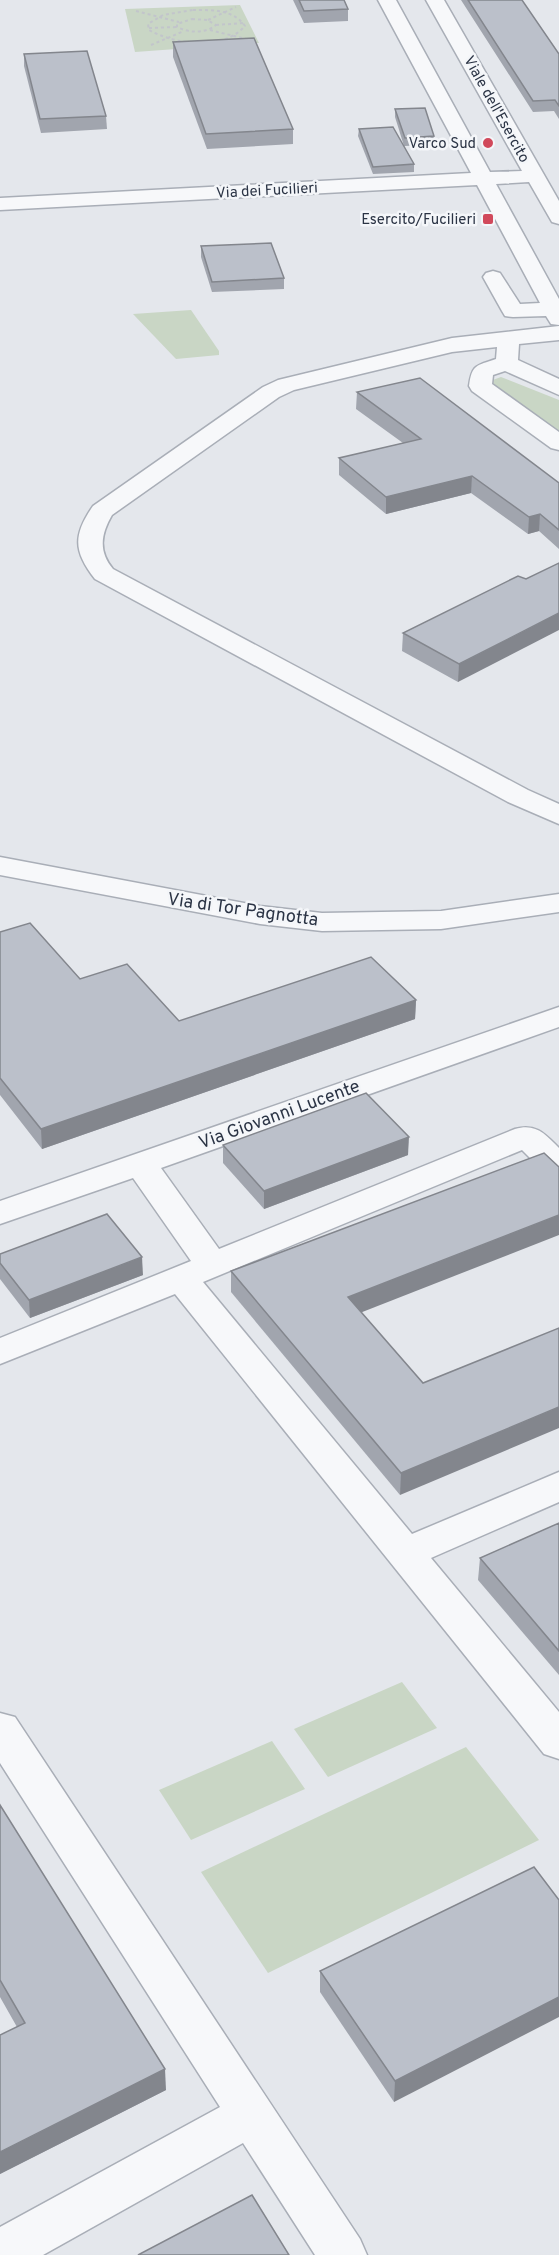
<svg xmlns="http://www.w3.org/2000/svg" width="559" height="2255" viewBox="0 0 559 2255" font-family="Overpass,sans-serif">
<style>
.green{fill:#c9d6c5}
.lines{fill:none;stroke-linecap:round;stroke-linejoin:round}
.minor-casing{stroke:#a9aeb7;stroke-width:3}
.path{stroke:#c2c5cb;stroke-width:2;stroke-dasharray:3 3;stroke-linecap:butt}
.minor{fill:#f7f8fa;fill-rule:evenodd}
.wall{fill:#a1a5ae}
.shaded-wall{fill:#83868d}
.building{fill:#bbc0ca;stroke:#83868d;stroke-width:1.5}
.poi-dot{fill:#d1495b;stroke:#f4f6f9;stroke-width:2}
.labels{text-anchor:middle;stroke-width:5;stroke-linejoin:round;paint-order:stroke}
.far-street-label{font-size:15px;fill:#2b3445;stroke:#f4f6f9}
.far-poi-label{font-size:15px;fill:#2b3445;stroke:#f4f6f9;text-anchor:end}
.street-label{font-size:18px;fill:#2b3445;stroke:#f4f6f9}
</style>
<rect width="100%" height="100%" fill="#e4e7ec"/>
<g class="green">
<polygon points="240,5 259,43 135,52 125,9"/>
<polygon points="191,310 219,351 219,355 176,359 133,314"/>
<polygon points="501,377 559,400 559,433 492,385 490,381"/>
<polygon points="402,1682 437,1728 328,1777 294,1729"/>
<polygon points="272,1741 305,1789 191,1840 159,1790"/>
<polygon points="466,1747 539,1840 268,1973 201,1872"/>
</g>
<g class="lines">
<defs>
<g id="minor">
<polygon points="378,0 396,0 490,172 522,171 426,0 444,0 559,201 559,224 552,222 529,182 496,184 559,299 559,325 551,324 546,316 513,317 505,316 502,311 483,277 486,273 493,271 500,273 520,304 540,303 477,185 0,210 0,198 471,173"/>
<path d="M559 326V340L519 344 518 360 559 379V395L505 371 493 375 492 384 559 432V450L551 448 472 391 469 386C472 364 476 366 496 359L497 347 452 352 294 390 279 397 112 515C101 534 98 551 113 569L528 790 559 804V824L508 802 95 579C73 551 73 535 93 506L263 387 278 380 452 338Z"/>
<polygon points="0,857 260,906 322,913 441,911 559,894 559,912 441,929 322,931 260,924 0,875"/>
<path d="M559 1007V1027L161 1168 219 1249 515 1129C536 1123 545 1134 559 1148V1178L547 1175 522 1150 203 1282 412 1534 559 1472V1502L431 1558 559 1712V1759L544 1754 175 1294 0 1364V1338L191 1261 133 1178 0 1224V1201Z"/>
<polygon points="0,1713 15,1717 360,2239 367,2255 315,2255 243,2143 43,2255 0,2255 0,2227 220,2107 0,1763"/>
</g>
</defs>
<use href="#minor" class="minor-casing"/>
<g class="path">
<path d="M193 10C212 10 233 9 245 26 223 51 176 45 149 30L148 24 163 15Z"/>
<polyline points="136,11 179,22"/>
<path d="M192 19 207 20 216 25C205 34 189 33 177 27V24Z"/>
<polyline points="208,20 236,7"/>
<polyline points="216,25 244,23"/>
<polyline points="149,28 177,27"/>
<polyline points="210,30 246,39"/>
<polyline points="151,45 184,31"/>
</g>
<use href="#minor" class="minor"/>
</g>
<g class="wall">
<polygon points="293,0 344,0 348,9 348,21 304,23"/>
<polygon points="461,0 522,0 559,54 559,119 554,111 533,112"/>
<polygon points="173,42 293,129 293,144 207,149 173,57"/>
<polygon points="24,54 106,116 107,129 41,133 24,66"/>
<polygon points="395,109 434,136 434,145 404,146 395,117"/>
<polygon points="359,129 414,164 414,172 373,174 358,136"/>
<polygon points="201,246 284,278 284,289 212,292 201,257"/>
<polygon points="357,392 559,483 559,549 539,531 528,534 471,493 386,514 339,475 339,458 403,443 356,409"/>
<polygon points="526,579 458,682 402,651 403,633"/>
<polygon points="0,932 80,979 179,1021 416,1000 415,1019 42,1149 0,1095"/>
<polygon points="223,1145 408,1155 264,1209 223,1163"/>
<polygon points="0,1254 143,1275 30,1318 0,1279"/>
<polygon points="231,1271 361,1313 423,1383 400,1495 231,1292"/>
<polygon points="559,1523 559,1675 478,1580 480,1558"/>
<polygon points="0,1805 166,2090 0,2174 0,2035 17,2027 0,1997"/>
<polygon points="559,1900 394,2102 320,1992 320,1971"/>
</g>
<g class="shaded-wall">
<polygon points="472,476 471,493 386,514 386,497"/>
<polygon points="540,514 539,531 528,534 529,517"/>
<polygon points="559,613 559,630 458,682 459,664"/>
<polygon points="416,1000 415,1019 42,1149 41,1129"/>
<polygon points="409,1137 408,1155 264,1209 264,1191"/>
<polygon points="559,1215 559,1235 347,1318 348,1297"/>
<polygon points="142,1257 143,1275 30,1318 29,1300"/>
<polygon points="559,1407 559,1428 400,1495 401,1473"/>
<polygon points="559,1997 559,2017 394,2102 395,2081"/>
<polygon points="165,2069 166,2090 0,2174 0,2152"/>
</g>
<g class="building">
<polygon points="299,0 344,0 348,9 304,11"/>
<polygon points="468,0 522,0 559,54 559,106 555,100 533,101"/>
<polygon points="254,38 293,129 206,134 173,42"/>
<polygon points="87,51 106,116 40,119 24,54"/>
<polygon points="425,108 434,136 405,138 395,109"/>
<polygon points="393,127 414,164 373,167 359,129"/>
<polygon points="271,243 284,278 212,282 201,246"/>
<polygon points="420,378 559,483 559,530 540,514 529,517 472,476 386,497 339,458 421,439 357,392"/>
<polygon points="559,563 559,613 459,664 403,633 518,576 526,579"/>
<polygon points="30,923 80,979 127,964 179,1021 371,957 416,1000 41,1129 0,1078 0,932"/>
<polygon points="366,1093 409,1137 264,1191 223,1145"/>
<polygon points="544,1153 559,1167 559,1215 348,1297 423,1383 559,1328 559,1407 401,1473 231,1271"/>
<polygon points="107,1214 142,1257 29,1300 0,1263 0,1254"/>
<polygon points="559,1523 559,1651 480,1558"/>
<polygon points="0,1805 165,2069 0,2152 0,2035 25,2023 0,1980"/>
<polygon points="534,1867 559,1900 559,1997 395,2081 320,1971"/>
<polygon points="252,2195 289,2255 138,2255"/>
</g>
<g class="poi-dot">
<circle cx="488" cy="143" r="6"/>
<rect x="482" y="213" width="12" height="12" rx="3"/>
</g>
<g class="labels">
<g class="far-street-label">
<text transform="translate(497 109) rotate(61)" y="5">Viale dell'Esercito</text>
<text transform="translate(267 190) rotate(-3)" y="5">Via dei Fucilieri</text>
</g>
<g class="far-poi-label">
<text x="476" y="148">Varco Sud</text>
<text x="476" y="224">Esercito/Fucilieri</text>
</g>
<g class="street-label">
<text transform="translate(243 909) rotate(8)" y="6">Via di Tor Pagnotta</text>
<text transform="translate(279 1114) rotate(-20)" y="6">Via Giovanni Lucente</text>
</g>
</g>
</svg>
